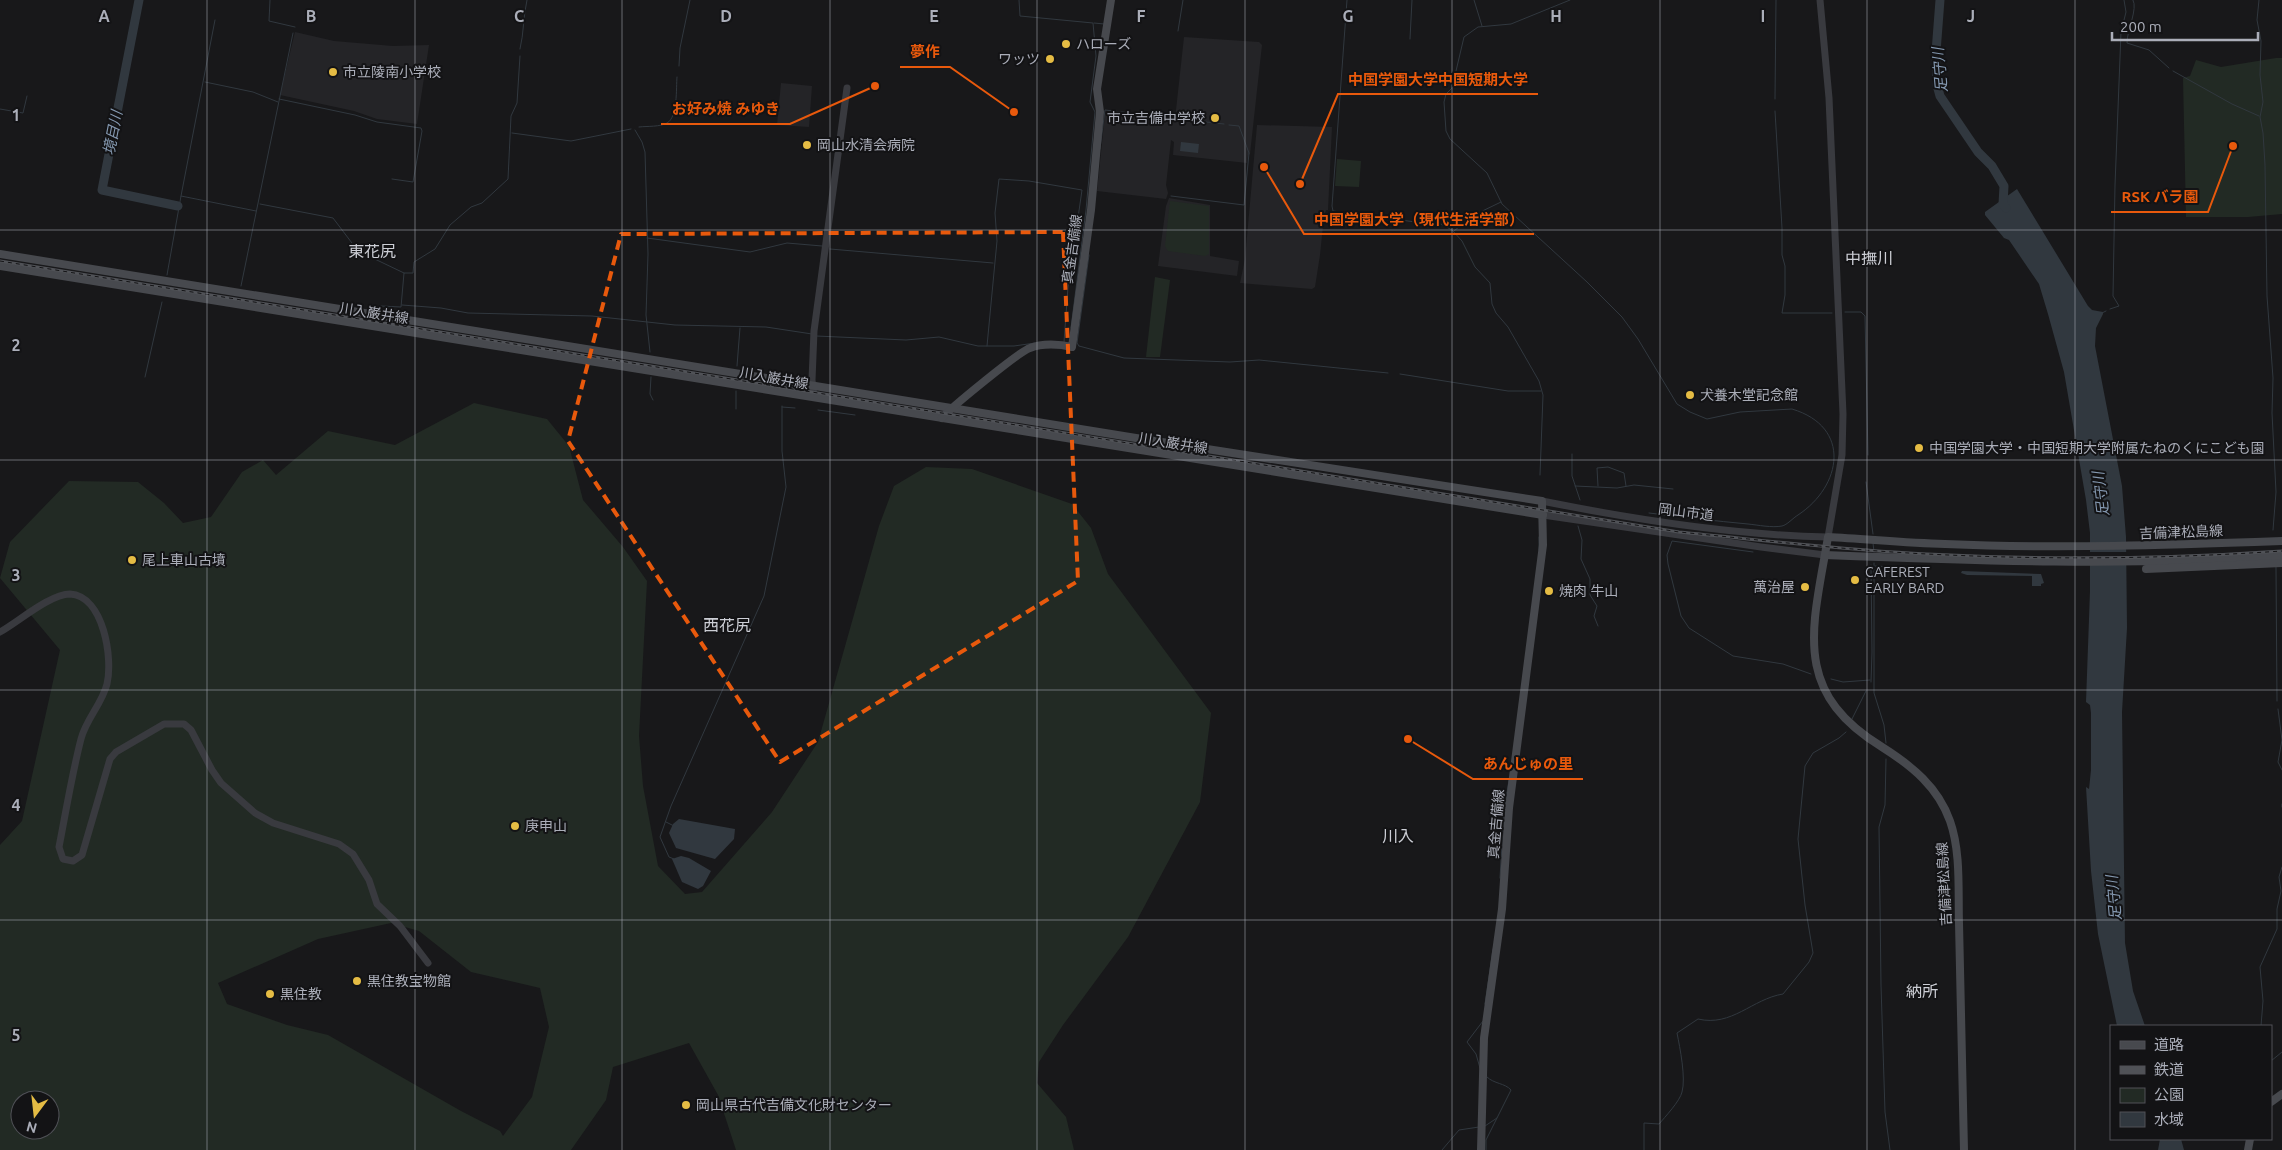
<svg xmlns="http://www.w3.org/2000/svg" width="2282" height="1150" viewBox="0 0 2282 1150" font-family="Ubuntu,'Noto Sans JP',sans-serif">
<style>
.built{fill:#242427}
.green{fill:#222a24;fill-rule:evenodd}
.water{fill:#31383f}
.pier{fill:#18181a}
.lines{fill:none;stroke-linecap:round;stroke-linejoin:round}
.stream{stroke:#31383f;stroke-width:1}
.river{stroke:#31383f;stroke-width:9}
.tertiary{stroke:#393a3f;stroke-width:7}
.secondary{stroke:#47494e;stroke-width:8}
.rail-casing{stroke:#505257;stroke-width:3}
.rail{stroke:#131315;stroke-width:1;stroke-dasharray:4;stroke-linecap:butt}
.marked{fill:none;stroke:#e8590c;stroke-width:4;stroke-dasharray:10 6;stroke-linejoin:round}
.grid{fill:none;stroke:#abaeb9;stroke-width:1;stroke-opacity:0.55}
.poi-dot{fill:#e5bc44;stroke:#131315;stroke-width:2}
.labels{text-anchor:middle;stroke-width:4;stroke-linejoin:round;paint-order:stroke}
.poi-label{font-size:14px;fill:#abaeb9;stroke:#131315;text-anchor:start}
.street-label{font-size:14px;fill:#abaeb9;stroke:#131315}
.water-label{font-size:15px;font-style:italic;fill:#8599b1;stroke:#131315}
.quarter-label{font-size:16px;fill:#ccced5;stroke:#131315}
.grid-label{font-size:16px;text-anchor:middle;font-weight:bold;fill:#abaeb9;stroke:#131315;stroke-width:4;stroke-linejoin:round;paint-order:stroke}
.leader{fill:none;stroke:#e8590c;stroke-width:2}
.callout-dot{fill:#e8590c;stroke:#131315;stroke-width:2}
.callout-label{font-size:15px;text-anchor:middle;font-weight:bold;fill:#e8590c;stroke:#131315;stroke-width:4;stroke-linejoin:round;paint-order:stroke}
</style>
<rect width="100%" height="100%" fill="#18181a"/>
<g class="built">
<polygon points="295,32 334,41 393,46 429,45 417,124 377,119 354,111 280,95"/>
<polygon points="1184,37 1259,42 1262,45 1250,154 1248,155 1247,163 1173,155 1174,142 1171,140 1166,185 1168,193 1166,199 1097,191 1105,114 1126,116 1127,113 1175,119"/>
<polygon points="781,83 812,86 809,127 777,125"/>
<polygon points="1257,125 1332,127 1328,210 1326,210 1324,216 1320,255 1315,287 1312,289 1240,283 1245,259"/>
<polygon points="1169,198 1210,205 1210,256 1239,261 1237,276 1158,266 1166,206"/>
</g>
<g class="green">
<polygon points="2276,58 2282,58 2282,214 2248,217 2186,217 2183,78 2190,76 2196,60 2221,67"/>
<polygon points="1337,159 1361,161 1359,187 1335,186"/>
<polygon points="1170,201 1209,206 1209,254 1205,256 1168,251 1165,246"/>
<polygon points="1155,277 1170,280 1160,357 1146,357"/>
<path d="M474 403 547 419 569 446 583 500 623 547 647 581 639 736 643 786 658 866 685 894 702 892 772 812 818 742 879 526 894 486 926 467 972 469 1072 504 1091 528 1108 574 1211 713 1200 802 1128 937 1063 1025 1039 1062 1037 1083 1066 1117 1074 1150H736L718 1095 689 1043 613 1067 606 1100 571 1150H0V845L22 821 60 650 0 578 10 542 69 481 138 482 164 503 183 523 211 517 242 472 263 460 276 475 328 431 395 445ZM391 923 419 931 471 972 540 988 549 1027 532 1097 503 1136 500 1131 461 1111 328 1035 287 1025 227 1004 218 983 318 939ZM20 1100H50V1130H20Z"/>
</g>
<g class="water">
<polygon points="1181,142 1199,144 1198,153 1180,151"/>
<polygon points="2017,189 2088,306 2092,310 2103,312 2103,314 2096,328 2095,346 2122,486 2126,537 2127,628 2122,712 2125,943 2133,991 2145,1026 2117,1026 2098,934 2091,871 2086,787 2089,789 2091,770 2091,713 2090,705 2086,702 2090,591 2090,533 2086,500 2064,372 2048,314 2039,284 2009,240 2004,238 1985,215 1985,212"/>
<polygon points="1962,571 2041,574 2044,583 2041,584 2041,586 2032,586 2032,576 1967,575 1961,573"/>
<polygon points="679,819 735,829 734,839 715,859 676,848 669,833 673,824"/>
<polygon points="681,856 689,858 711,871 703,886 698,889 682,882 672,859"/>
<polygon points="2160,1139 2181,1139 2184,1150 2158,1150"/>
</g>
<rect class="pier" x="2087" y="552" width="42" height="7"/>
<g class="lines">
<g class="stream">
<polyline points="270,0 269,21 295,27"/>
<polyline points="1019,0 1020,16 1093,23 1096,56 1090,102 1095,112 1086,210 1071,328"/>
<polyline points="1347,0 1332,206 1333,211 1423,223 1441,224 1452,230 1462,241 1475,267 1490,283 1492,304 1496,313 1508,327 1539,381 1543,395 1540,475"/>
<polyline points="1474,0 1482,26"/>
<path d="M1570 0 1511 24 1478 27 1464 37 1452 88 1446 94 1444 102 1446 131 1450 139 1487 173 1502 204 1587 282 1622 317 1638 339 1677 404 1690 412 1707 419 1740 412 1792 409C1852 427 1842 486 1798 515 1793 518 1787 525 1782 526 1772 528 1758 525 1748 524 1715 521 1682 517 1649 513"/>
<path d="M2133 0C2138 9 2127 30 2127 43L2149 50 2169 68"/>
<polyline points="2259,0 2257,20 2261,41 2260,75 2263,102 2260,117 2263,133 2265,165 2267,296 2273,378 2272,413 2276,492 2273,530"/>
<polyline points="1094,23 1104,24"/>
<polyline points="1178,31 1183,0"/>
<polyline points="1410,39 1412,0"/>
<path d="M520 49C524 33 523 17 527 0"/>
<polyline points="679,66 680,48 690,0"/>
<polyline points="2173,71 2232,104 2259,116"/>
<polyline points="205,82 253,92 278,102"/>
<polyline points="279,99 355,115 377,122 421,128 422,131 413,182 392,179"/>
<polyline points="1775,99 1776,0"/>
<polyline points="0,109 23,113 27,96"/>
<polyline points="1775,111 1782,228 1782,255 1785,266 1785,295 1782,313 1832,313"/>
<polyline points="1206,122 1224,124"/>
<path d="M639 127C648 126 660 127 667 123 678 117 676 88 677 77"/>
<polyline points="635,130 642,142 645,152 648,254 646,315 650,352"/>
<polyline points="512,133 571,141 631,129"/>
<polyline points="1100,149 1105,110 1181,119"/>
<polyline points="181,196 215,20"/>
<polyline points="1171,196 1244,205 1249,153 1239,126 1229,125"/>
<polyline points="260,204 333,218 358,251 404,273"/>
<polyline points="1454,231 1472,216 1501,202"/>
<polyline points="647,238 750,252 787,243 822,246"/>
<polyline points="830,249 993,263"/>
<polyline points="167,275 181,196 256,211"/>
<polyline points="241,286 293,33"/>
<polyline points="402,305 441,308 468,313 592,316 675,325 766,327 812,334"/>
<polyline points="377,308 381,306 401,307 404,273 413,273 414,262 435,249 450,225 471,207 482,203 508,179 511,116 517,103 520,56"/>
<polyline points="2110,309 2119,306 2113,296 2115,185 2121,32 2126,12 2124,0"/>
<polyline points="1845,312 1861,312 1865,316 1868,455"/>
<polyline points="2102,313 2106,311"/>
<polyline points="816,336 906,340 939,337 978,346 1014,346 1035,343"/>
<polyline points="987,346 997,241 995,213 999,179 1029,181 1082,190 1068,287 1064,342"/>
<polyline points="1079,346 1077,343 1089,255"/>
<polyline points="1079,346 1124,358 1230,362 1259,360 1388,373"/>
<polyline points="737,366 740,328"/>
<polyline points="1400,374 1508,391 1541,391"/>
<polyline points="145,377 162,302"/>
<polyline points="651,377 650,394 653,400"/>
<polyline points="736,391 736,409"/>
<polyline points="782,407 795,408"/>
<polyline points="818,410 855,415"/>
<polyline points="1572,454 1572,476 1580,500"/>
<polyline points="1866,482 1873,534"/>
<polyline points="1575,486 1617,488 1634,485 1673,489"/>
<polyline points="1598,486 1597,468 1608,467 1624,473 1626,486"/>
<polyline points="1578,526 1582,540 1581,559 1590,579 1590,595 1597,606 1594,616 1598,626"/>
<polyline points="1873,543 1874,552"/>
<polyline points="1539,550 1539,537"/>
<polyline points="1753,552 1672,541 1667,555 1668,564 1681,616 1689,628 1733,656 1783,664 1811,674"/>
<polyline points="1874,563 1874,693 1884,725 1886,743"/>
<polyline points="1875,566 1924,569"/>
<polyline points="2276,567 2277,701"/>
<polyline points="1831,679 1843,682 1870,680"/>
<polyline points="1871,682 1872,652 1871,565"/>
<polyline points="2278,709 2282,740 2278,762 2282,770"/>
<polyline points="1852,719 1866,691"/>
<polyline points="1886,759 1885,805 1879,827 1881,985 1885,1112 1890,1150"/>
<polyline points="2282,804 2282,807"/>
<polyline points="666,822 674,826"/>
<polyline points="674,859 669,857 660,837 671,806 764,596 786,487 782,451 782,406"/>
<polyline points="1500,878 1504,811 1509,780"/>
<polyline points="1485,1004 1493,949"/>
<polyline points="2261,1026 2263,1001 2260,967 2277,929 2277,909 2281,891 2279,877 2282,867"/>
<polyline points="2271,1061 2282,1052"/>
<polyline points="1480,1068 1476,1054 1467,1042 1483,1021"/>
<path d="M1485 1126 1497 1118 1511 1090C1505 1083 1494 1084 1487 1077"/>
<polyline points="1442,1150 1459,1130 1479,1127"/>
<polyline points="1486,1150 1486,1140 1497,1118"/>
<path d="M1644 1150V1123L1659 1124C1665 1117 1680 1101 1682 1092 1686 1078 1680 1048 1677 1033L1698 1019C1732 1027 1752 999 1783 994L1809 962 1813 953 1805 905 1798 839 1805 766 1813 753 1839 738 1846 732"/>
</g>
<g class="river">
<polyline points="139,0 102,190 178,206"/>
<polyline points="1940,0 1936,52 1937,85 1940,96 1978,152 1992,166 2004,186 2003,204 2006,208"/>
</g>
<g class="tertiary">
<polyline points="814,397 812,380 814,331 847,88"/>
<path d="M1542 501C1636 520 1732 535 1828 537L1842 455 1843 414 1829 98 1820 0"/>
<polyline points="1543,515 1761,547 1825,555"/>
<path d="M0 632C18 622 50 594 70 594 104 596 113 659 107 684 102 704 86 719 81 739 72 774 66 811 59 847L63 859 73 861 82 855 110 759 116 752 164 724H184L191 730 212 770 221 783 255 813 273 823 339 844 353 854 369 880 377 904 400 926 428 963"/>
</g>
<g class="secondary">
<polyline points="0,254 1136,438 1542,501 1543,545 1509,808 1502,909 1484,1038 1481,1150"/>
<polyline points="0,266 1543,515"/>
<path d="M942 418C949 409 1020 351 1030 348 1042 343 1060 344 1072 347L1091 210 1100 112 1097 89 1111 0"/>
<path d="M1825 555C1978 561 2129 566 2282 556"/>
<polyline points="2146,569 2282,563"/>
<polyline points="2271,1102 2282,1094"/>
<path d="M1964 1150C1962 1074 1961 998 1959 923 1958 890 1961 852 1950 821 1938 787 1912 766 1882 747 1790 691 1813 627 1828 537 1867 539 1906 543 1945 544 2058 549 2170 545 2282 541"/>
<polyline points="2248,1150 2250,1139"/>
</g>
<defs>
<path id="rail" d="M0 261 1679 532C1762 540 1844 550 1927 554 2045 560 2164 559 2282 551"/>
</defs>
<use href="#rail" class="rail-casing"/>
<use href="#rail" class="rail"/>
</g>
<path class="marked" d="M1063 232 1078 581 780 762 568 441 621 234Z"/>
<path class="grid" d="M207 0V1150M415 0V1150M622 0V1150M830 0V1150M1037 0V1150M1245 0V1150M1452 0V1150M1660 0V1150M1867 0V1150M2075 0V1150M0 230H2282M0 460H2282M0 690H2282M0 920H2282"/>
<g class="poi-dot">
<circle cx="1066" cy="44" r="5"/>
<circle cx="1050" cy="59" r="5"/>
<circle cx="333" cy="72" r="5"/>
<circle cx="1215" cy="118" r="5"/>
<circle cx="807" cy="145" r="5"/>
<circle cx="1690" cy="395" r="5"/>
<circle cx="1919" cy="448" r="5"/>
<circle cx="132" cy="560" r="5"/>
<circle cx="1855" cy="580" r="5"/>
<circle cx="1805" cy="587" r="5"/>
<circle cx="1549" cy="591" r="5"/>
<circle cx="515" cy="826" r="5"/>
<circle cx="357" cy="981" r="5"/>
<circle cx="270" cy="994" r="5"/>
<circle cx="686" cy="1105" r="5"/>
</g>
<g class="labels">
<g class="poi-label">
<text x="1076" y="49">ハローズ</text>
<text x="1040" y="64" text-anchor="end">ワッツ</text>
<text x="343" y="77">市立陵南小学校</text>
<text x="1205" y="123" text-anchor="end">市立吉備中学校</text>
<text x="817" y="150">岡山水清会病院</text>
<text x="1700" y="400">犬養木堂記念館</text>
<text x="1929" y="453">中国学園大学・中国短期大学附属たねのくにこども園</text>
<text x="142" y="565">尾上車山古墳</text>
<text x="1865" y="577">CAFEREST<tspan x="1865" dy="16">EARLY BARD</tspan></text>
<text x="1795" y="592" text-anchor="end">萬治屋</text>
<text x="1559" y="596">焼肉 牛山</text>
<text x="525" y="831">庚申山</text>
<text x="367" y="986">黒住教宝物館</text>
<text x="280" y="999">黒住教</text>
<text x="696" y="1110">岡山県古代吉備文化財センター</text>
</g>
<g class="street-label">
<text transform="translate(1072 249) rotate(-82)" y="5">真金吉備線</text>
<text transform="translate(374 313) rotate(9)" y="5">川入巌井線</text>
<text transform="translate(774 378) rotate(10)" y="5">川入巌井線</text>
<text transform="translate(1173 443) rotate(9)" y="5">川入巌井線</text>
<text transform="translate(1686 512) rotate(7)" y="5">岡山市道</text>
<text transform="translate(2181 532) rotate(-2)" y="5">吉備津松島線</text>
<text transform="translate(1496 824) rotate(-85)" y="5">真金吉備線</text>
<text transform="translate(1944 884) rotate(-93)" y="5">吉備津松島線</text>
</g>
<g class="water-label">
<text transform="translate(1940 70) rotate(-95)" y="5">足守川</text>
<text transform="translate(113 133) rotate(-79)" y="5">境目川</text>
<text transform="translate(2101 494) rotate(-97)" y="5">足守川</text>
<text transform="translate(2114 898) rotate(-95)" y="5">足守川</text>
</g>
<g class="quarter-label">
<text x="372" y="257">東花尻</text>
<text x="1869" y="264">中撫川</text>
<text x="727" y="631">西花尻</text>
<text x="1398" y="842">川入</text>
<text x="1922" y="997">納所</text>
</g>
</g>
<g class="grid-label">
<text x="104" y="22">A</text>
<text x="311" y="22">B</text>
<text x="519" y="22">C</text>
<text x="726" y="22">D</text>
<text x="934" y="22">E</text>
<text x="1141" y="22">F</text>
<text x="1348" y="22">G</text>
<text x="1556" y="22">H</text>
<text x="1763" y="22">I</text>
<text x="1971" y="22">J</text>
<text x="16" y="121">1</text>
<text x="16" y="351">2</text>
<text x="16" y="581">3</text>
<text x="16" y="811">4</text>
<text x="16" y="1041">5</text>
</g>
<path class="leader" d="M1014 112L950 67H900M1300 184L1338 94H1538M875 86L790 124H661M2233 146L2208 212H2111M1264 167L1304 234H1534M1408 739L1473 779H1583"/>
<g class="callout-dot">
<circle cx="1014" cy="112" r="5"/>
<circle cx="1300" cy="184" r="5"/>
<circle cx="875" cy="86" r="5"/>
<circle cx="2233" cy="146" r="5"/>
<circle cx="1264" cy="167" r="5"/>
<circle cx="1408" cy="739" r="5"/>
</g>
<g class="callout-label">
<text x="925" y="57">夢作</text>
<text x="1438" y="85">中国学園大学中国短期大学</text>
<text x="726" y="114">お好み焼 みゆき</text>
<text x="2160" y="202">RSK バラ園</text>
<text x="1419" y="225">中国学園大学（現代生活学部）</text>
<text x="1528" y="769">あんじゅの里</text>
</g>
<rect x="2110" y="1025" width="162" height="115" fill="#131315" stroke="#505157"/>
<rect x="2120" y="1041" width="25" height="8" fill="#47494e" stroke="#505157"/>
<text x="2154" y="1050" font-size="15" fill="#abaeb9">道路</text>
<rect x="2120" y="1066" width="25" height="8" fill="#505257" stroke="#505157"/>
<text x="2154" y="1075" font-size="15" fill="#abaeb9">鉄道</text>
<rect x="2120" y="1088" width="25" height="15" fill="#222a24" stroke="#505157"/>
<text x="2154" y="1100" font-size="15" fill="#abaeb9">公園</text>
<rect x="2120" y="1112" width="25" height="15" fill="#31383f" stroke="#505157"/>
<text x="2154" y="1125" font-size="15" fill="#abaeb9">水域</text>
<g transform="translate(35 1115) rotate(195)"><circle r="24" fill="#131315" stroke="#505157"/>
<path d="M0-4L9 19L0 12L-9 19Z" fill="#e5bc44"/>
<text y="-8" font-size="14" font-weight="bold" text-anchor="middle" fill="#abaeb9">N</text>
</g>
<path d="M2112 32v8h146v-8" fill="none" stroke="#abaeb9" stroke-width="2.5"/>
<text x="2120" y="32" font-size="15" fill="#abaeb9" stroke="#131315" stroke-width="4" paint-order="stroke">200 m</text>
</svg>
